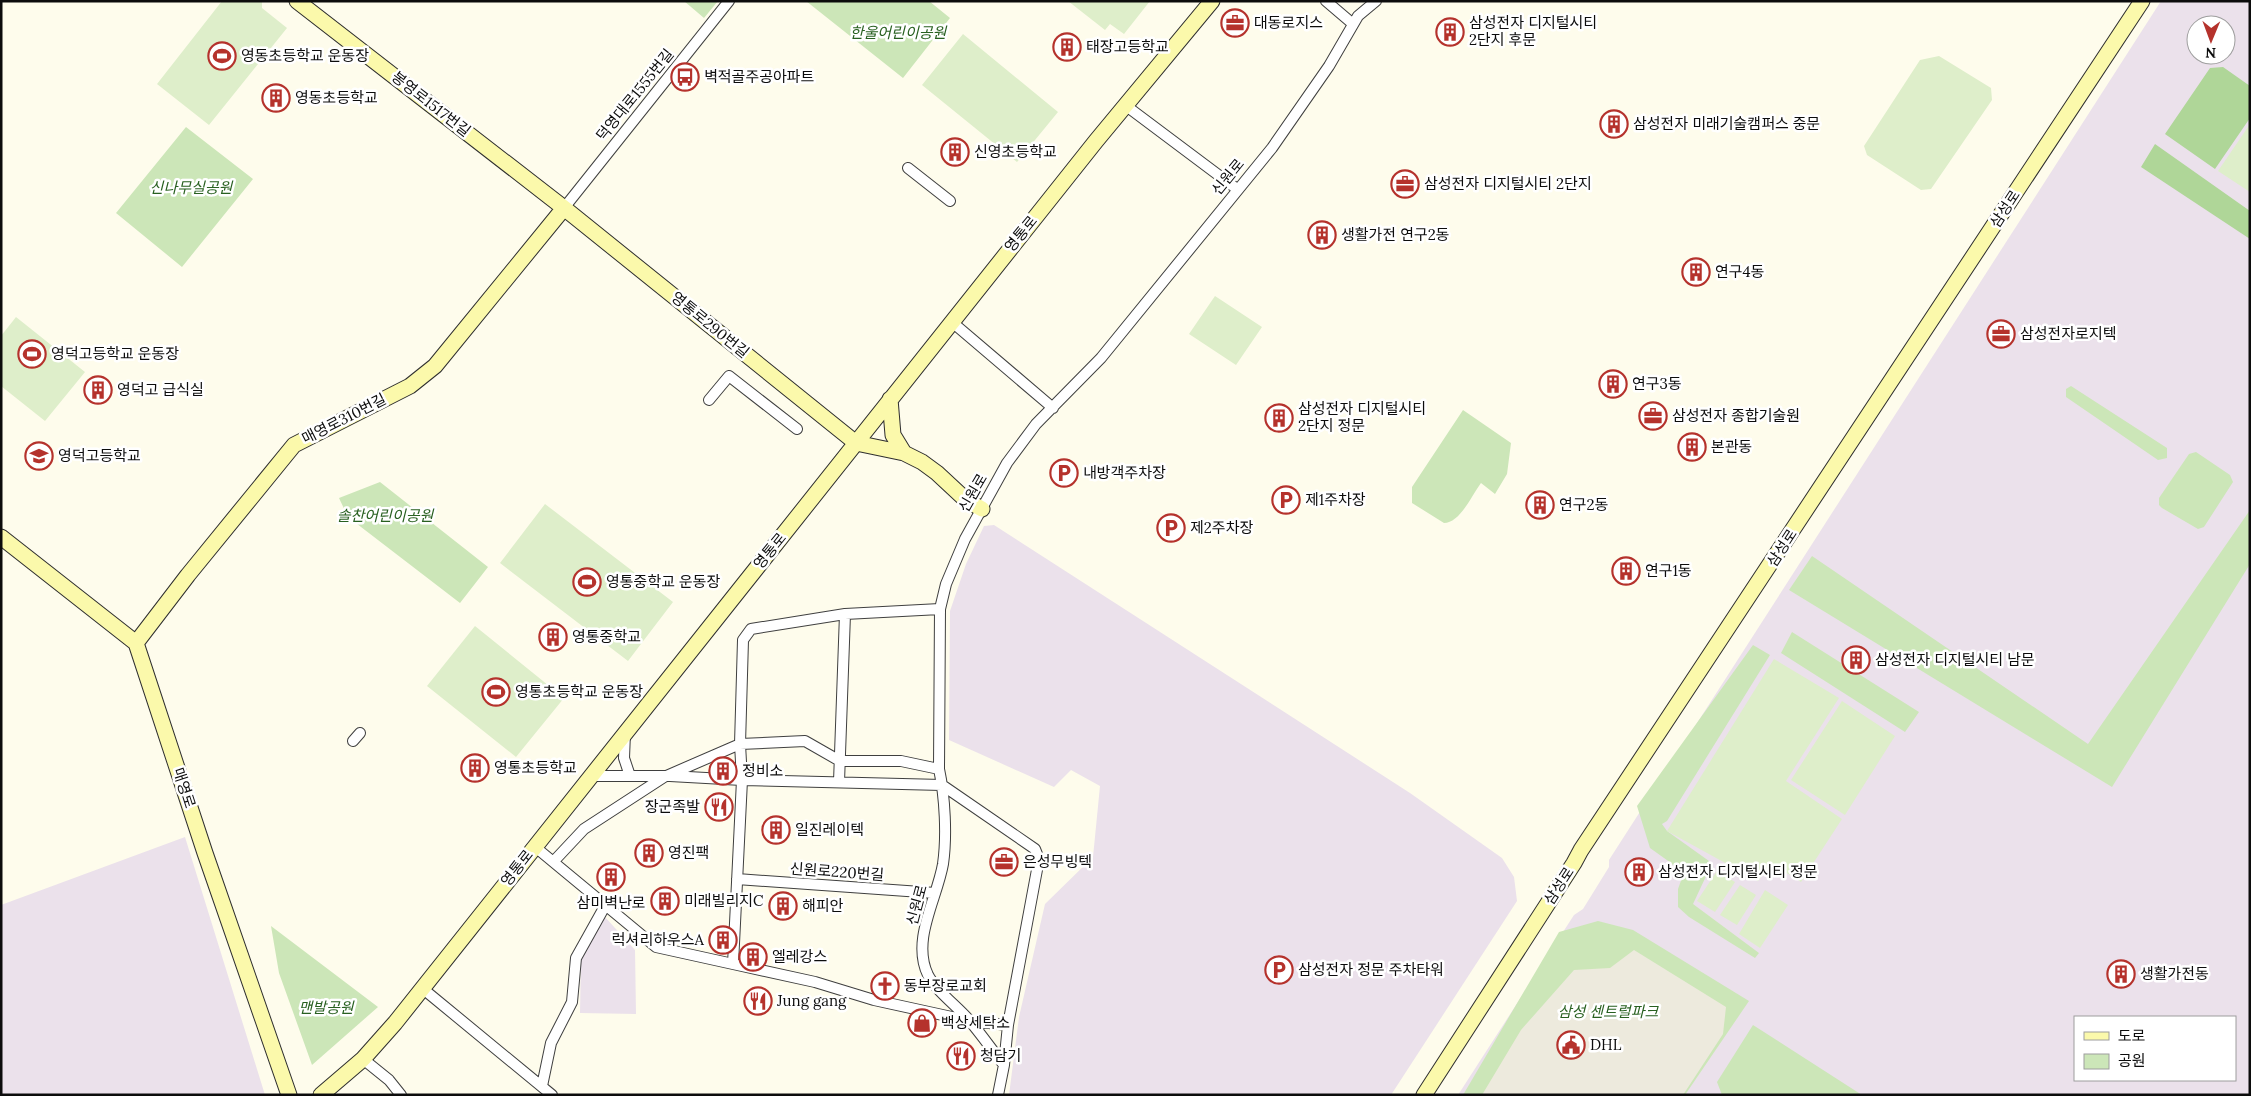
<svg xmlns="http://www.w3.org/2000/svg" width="2251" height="1096" viewBox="0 0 2251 1096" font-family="Lora,'Noto Sans KR',serif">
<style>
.industrial{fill:#ebe1eb;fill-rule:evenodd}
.green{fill:#cce6b8}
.forest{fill:#afd698}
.pitch{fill:#deeeca}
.plaza{fill:#edeadd}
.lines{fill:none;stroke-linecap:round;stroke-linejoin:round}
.street-casing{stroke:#3f3f3f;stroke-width:12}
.secondary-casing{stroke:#2e2e2e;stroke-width:17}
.street{stroke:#fff;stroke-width:10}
.secondary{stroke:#fbf9ab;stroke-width:15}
.labels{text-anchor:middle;stroke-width:5;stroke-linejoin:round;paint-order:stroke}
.poi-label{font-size:15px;fill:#0c0c0c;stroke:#fff;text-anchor:start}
.park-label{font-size:15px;font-style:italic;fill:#286020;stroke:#fff}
.street-label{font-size:15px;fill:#0c0c0c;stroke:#fff}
</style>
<rect width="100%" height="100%" fill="#fefcec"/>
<path class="industrial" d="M2161,1H2250V1095H1458L1574,915L1583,909L1609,867V860ZM2196,25H2226V55H2196ZM2075,1017H2235V1080H2075Z
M994,525L1410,793L1502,858L1514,877L1517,901L1391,1095H1009L1019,1017L1045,904L1093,857L1100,786L1071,770L1054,787L949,740L950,611L966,564L984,526Z
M185,837L265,1095H1V905Z
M605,917L635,950L636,1014L580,1013L581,954Z"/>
<path class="green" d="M684,1H718L704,18Z
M806,1H929L950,18L903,78Z
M186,127L253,179L182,267L116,213Z
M2071,386L2167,448V458L2158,460L2066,397V389Z
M1463,410L1511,443L1507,474L1495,494L1481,483C1472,495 1460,523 1444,523L1412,503V487Z
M2196,452L2230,475L2233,482L2204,527L2198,529L2162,508L2159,505V498L2189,454Z
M380,482L488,567L460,603L348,517L339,498Z
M2250,510V564L2112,787L1789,590L1812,556L2088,744Z
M1792,632L1919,712L1905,732L1781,653Z
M1753,645L1770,655L1667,821L1662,824L1667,831L1709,861L1708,872L1693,904L1759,953L1755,958L1689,917L1678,907V889L1683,875L1671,863L1650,848L1637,806Z
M1598,921L1633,930L1749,1001L1685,1095H1463L1559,932Z
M271,926L378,1007L312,1065L279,973Z
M1753,1025L1862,1095H1722L1717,1082Z"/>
<path class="forest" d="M2223,67L2250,86V118L2215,169L2165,134L2210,68Z
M2155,144L2250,211V239L2141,167Z"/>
<path class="pitch" d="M222,1H262V8L287,28L209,125L157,84Z
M1068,1H1150L1124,34L1110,24L1105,30Z
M963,34L1058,112L1017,162L922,85Z
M1939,56L1991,88L1992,100L1931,189L1921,190L1867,155L1864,146L1920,60Z
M2250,124V192L2218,171Z
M1215,296L1262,327L1236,365L1189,334Z
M16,317L85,372L45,421L1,386V336Z
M545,504L673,602L628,661L500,563Z
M475,626L564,698L516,757L427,686Z
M1774,659L1839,698L1786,781L1842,819L1801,882L1771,863L1758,881L1667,831Z
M1842,701L1895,736L1845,815L1791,780Z
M1717,871L1735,882L1715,912L1697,901Z
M1740,885L1756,895L1737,925L1720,915Z
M1765,890L1788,905L1760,948L1739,934Z"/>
<path class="plaza" d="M1634,950L1726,1007L1723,1034L1683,1095H1482L1521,1030L1574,970L1610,968Z"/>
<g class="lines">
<g class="street-casing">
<path id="street" d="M1326,1L1353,24
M1125,105L1237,189
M908,168L950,201
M564,208L729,1
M952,322L1053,408
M709,400L729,376L797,429
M625,733L624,758L630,776
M353,741L360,733
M593,776H670L742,780L942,785L1035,849L1039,859L1008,1025L1004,1065
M839,782L845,614
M534,846L656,947L733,964L742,780L740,744L743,640L751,629L845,614L940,609
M554,861L584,829L664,777L740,744L805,741L840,761H901L939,769
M737,879L935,893
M733,964L815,982L874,1000L970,1021L1008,1025
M422,988L552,1095
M363,1059L389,1080L401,1095
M542,1086L551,1043L572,1002L576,958L605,906
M998,1095L1004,1065C992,1050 981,1034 969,1020C956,1005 937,992 928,975C911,940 937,899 943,864C947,836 945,797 939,769L940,609L946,584L965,539L1007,463L1036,424L1101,358L1272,148L1329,66L1358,16L1376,1"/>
</g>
<g class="secondary-casing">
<path id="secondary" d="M297,1L564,208L856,443L904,453L922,462L937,473L966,500L982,509
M890,399L893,435L904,453
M1,537L136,643L205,853L289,1095
M136,643L188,575L294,445L410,386L435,366L564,208
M321,1095L363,1059L395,1023L1096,141L1212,1
M1424,1095L1574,863L1581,850L2142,1"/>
</g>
<use href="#street" class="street"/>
<use href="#secondary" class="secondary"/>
</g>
<defs>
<g id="office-ring" transform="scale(1.4375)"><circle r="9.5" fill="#fff" stroke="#b5322c" stroke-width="1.5"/><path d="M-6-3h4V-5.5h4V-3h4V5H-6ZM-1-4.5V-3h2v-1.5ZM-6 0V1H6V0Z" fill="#b5322c"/></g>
<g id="building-ring" transform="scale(1.4375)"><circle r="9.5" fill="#fff" stroke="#b5322c" stroke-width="1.5"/><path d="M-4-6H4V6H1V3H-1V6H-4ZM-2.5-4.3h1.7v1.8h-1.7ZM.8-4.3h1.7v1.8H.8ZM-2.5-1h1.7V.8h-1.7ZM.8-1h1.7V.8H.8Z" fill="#b5322c"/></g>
<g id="stadium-ring" transform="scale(1.4375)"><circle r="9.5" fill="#fff" stroke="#b5322c" stroke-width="1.5"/><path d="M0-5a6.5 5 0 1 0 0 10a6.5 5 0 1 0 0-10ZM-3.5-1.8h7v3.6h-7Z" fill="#b5322c"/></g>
<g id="bus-ring" transform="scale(1.4375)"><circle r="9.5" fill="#fff" stroke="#b5322c" stroke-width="1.5"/><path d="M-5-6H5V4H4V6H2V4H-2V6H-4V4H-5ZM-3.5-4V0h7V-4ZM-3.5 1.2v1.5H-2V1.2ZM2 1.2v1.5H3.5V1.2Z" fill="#b5322c"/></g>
<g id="school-ring" transform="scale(1.4375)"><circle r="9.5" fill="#fff" stroke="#b5322c" stroke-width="1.5"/><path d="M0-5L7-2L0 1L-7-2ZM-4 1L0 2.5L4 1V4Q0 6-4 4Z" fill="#b5322c"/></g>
<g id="parking-ring" transform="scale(1.4375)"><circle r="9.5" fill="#fff" stroke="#b5322c" stroke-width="1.5"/><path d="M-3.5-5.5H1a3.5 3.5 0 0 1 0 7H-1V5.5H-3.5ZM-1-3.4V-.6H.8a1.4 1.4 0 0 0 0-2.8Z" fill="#b5322c"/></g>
<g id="restaurant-ring" transform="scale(1.4375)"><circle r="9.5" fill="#fff" stroke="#b5322c" stroke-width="1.5"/><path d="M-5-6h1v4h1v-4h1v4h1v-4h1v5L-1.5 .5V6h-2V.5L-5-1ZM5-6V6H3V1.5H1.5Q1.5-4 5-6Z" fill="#b5322c"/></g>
<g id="church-ring" transform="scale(1.4375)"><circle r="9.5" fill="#fff" stroke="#b5322c" stroke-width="1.5"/><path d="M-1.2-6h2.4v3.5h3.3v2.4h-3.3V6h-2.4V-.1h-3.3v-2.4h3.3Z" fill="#b5322c"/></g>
<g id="shop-ring" transform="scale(1.4375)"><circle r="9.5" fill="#fff" stroke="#b5322c" stroke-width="1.5"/><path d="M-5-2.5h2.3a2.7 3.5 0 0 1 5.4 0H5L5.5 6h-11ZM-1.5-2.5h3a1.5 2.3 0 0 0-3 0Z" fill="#b5322c"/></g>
<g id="civic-ring" transform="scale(1.4375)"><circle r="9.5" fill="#fff" stroke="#b5322c" stroke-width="1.5"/><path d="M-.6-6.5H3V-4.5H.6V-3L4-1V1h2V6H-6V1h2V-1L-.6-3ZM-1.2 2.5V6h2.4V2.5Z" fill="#b5322c"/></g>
</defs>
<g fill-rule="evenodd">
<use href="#office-ring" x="1235" y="23"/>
<use href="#building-ring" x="1450" y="32"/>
<use href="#building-ring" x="1067" y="47"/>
<use href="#stadium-ring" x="222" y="56"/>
<use href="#bus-ring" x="685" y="77"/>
<use href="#building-ring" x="276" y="98"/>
<use href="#building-ring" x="1614" y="124"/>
<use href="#building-ring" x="955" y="152"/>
<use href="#office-ring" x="1405" y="184"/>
<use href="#building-ring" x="1322" y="235"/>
<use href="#building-ring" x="1696" y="272"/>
<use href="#office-ring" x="2001" y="334"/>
<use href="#stadium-ring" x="32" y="354"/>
<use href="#building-ring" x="1613" y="384"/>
<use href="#building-ring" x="98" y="390"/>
<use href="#office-ring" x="1653" y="416"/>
<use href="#building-ring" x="1279" y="418"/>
<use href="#building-ring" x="1692" y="447"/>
<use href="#school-ring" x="39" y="456"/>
<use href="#parking-ring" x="1064" y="473"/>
<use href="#parking-ring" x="1286" y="500"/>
<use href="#building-ring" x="1540" y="505"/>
<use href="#parking-ring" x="1171" y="528"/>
<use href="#building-ring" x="1626" y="571"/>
<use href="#stadium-ring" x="587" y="582"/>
<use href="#building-ring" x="553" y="637"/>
<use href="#building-ring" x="1856" y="660"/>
<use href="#stadium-ring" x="496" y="692"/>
<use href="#building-ring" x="475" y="768"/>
<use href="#building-ring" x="723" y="771"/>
<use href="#restaurant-ring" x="719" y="807"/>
<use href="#building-ring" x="776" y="830"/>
<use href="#building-ring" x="649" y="853"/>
<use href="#office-ring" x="1004" y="862"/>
<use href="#building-ring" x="1639" y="872"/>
<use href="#building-ring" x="611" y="877"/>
<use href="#building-ring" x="665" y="901"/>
<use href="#building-ring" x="783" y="906"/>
<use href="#building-ring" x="723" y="940"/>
<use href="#building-ring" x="753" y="957"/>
<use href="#parking-ring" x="1279" y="970"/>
<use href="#building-ring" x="2121" y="974"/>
<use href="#church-ring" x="885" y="986"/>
<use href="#restaurant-ring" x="758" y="1001"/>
<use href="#shop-ring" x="922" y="1023"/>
<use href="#civic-ring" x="1571" y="1045"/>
<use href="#restaurant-ring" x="961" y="1056"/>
</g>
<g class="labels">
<g class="poi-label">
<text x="1254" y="28">대동로지스</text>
<text x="1469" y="28">삼성전자 디지털시티<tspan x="1469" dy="17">2단지 후문</tspan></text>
<text x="1086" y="52">태장고등학교</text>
<text x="241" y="61">영동초등학교 운동장</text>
<text x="704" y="82">벽적골주공아파트</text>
<text x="295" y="103">영동초등학교</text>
<text x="1633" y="129">삼성전자 미래기술캠퍼스 중문</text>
<text x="974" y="157">신영초등학교</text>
<text x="1424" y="189">삼성전자 디지털시티 2단지</text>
<text x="1341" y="240">생활가전 연구2동</text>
<text x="1715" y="277">연구4동</text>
<text x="2020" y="339">삼성전자로지텍</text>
<text x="51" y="359">영덕고등학교 운동장</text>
<text x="1632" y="389">연구3동</text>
<text x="117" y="395">영덕고 급식실</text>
<text x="1298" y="414">삼성전자 디지털시티<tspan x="1298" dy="17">2단지 정문</tspan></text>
<text x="1672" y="421">삼성전자 종합기술원</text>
<text x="1711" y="452">본관동</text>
<text x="58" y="461">영덕고등학교</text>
<text x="1083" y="478">내방객주차장</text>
<text x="1305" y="505">제1주차장</text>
<text x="1559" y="510">연구2동</text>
<text x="1190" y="533">제2주차장</text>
<text x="1645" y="576">연구1동</text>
<text x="606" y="587">영통중학교 운동장</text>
<text x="572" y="642">영통중학교</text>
<text x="1875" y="665">삼성전자 디지털시티 남문</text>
<text x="515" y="697">영통초등학교 운동장</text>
<text x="494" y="773">영통초등학교</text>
<text x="742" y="776">정비소</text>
<text x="700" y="812" text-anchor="end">장군족발</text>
<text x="795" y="835">일진레이텍</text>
<text x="668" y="858">영진팩</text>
<text x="1023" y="867">은성무빙텍</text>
<text x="1658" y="877">삼성전자 디지털시티 정문</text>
<text x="684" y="906">미래빌리지C</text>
<text x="611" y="908" text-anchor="middle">삼미벽난로</text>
<text x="802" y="911">해피안</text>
<text x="704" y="945" text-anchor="end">럭셔리하우스A</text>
<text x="772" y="962">엘레강스</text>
<text x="1298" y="975">삼성전자 정문 주차타워</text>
<text x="2140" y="979">생활가전동</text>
<text x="904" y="991">동부장로교회</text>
<text x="777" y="1006">Jung gang</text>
<text x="941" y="1028">백상세탁소</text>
<text x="1590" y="1050">DHL</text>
<text x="980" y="1061">청담기</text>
</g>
<g class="park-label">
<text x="898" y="38">한울어린이공원</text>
<text x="191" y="193">신나무실공원</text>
<text x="385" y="521">솔찬어린이공원</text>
<text x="326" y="1013">맨발공원</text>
<text x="1608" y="1017">삼성 센트럴파크</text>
</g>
<g class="street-label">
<text transform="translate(635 95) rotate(-51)" y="5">덕영대로1555번길</text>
<text transform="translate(431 104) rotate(38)" y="5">봉영로1517번길</text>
<text transform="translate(1228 177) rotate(-51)" y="5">신원로</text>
<text transform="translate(2005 209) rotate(-57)" y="5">삼성로</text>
<text transform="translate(1021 234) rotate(-51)" y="5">영통로</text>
<text transform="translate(710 325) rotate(39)" y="5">영통로290번길</text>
<text transform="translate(344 419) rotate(-27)" y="5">매영로310번길</text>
<text transform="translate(973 493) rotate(-60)" y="5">신원로</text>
<text transform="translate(1782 548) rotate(-57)" y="5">삼성로</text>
<text transform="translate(770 551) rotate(-51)" y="5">영통로</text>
<text transform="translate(184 788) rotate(72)" y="5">매영로</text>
<text transform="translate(517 868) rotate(-52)" y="5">영통로</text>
<text transform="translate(837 872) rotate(4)" y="5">신원로220번길</text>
<text transform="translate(1559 886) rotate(-57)" y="5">삼성로</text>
<text transform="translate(917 905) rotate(-75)" y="5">신원로</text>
</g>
</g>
<rect width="2251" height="1096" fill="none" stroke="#0c0c0c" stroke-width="5"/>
<rect x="2074" y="1016" width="162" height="65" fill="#ffffff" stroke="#9e9e9e"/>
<rect x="2084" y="1032" width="25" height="8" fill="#fbf9ab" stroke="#9e9e9e"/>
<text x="2118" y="1041" font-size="15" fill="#0c0c0c">도로</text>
<rect x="2084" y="1054" width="25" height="15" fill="#cce6b8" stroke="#9e9e9e"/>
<text x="2118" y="1066" font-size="15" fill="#0c0c0c">공원</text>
<g transform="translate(2211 40) rotate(181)"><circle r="24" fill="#ffffff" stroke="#9e9e9e"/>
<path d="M0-4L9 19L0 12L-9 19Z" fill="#b5322c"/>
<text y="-8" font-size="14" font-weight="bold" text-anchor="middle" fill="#0c0c0c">N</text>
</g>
</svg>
